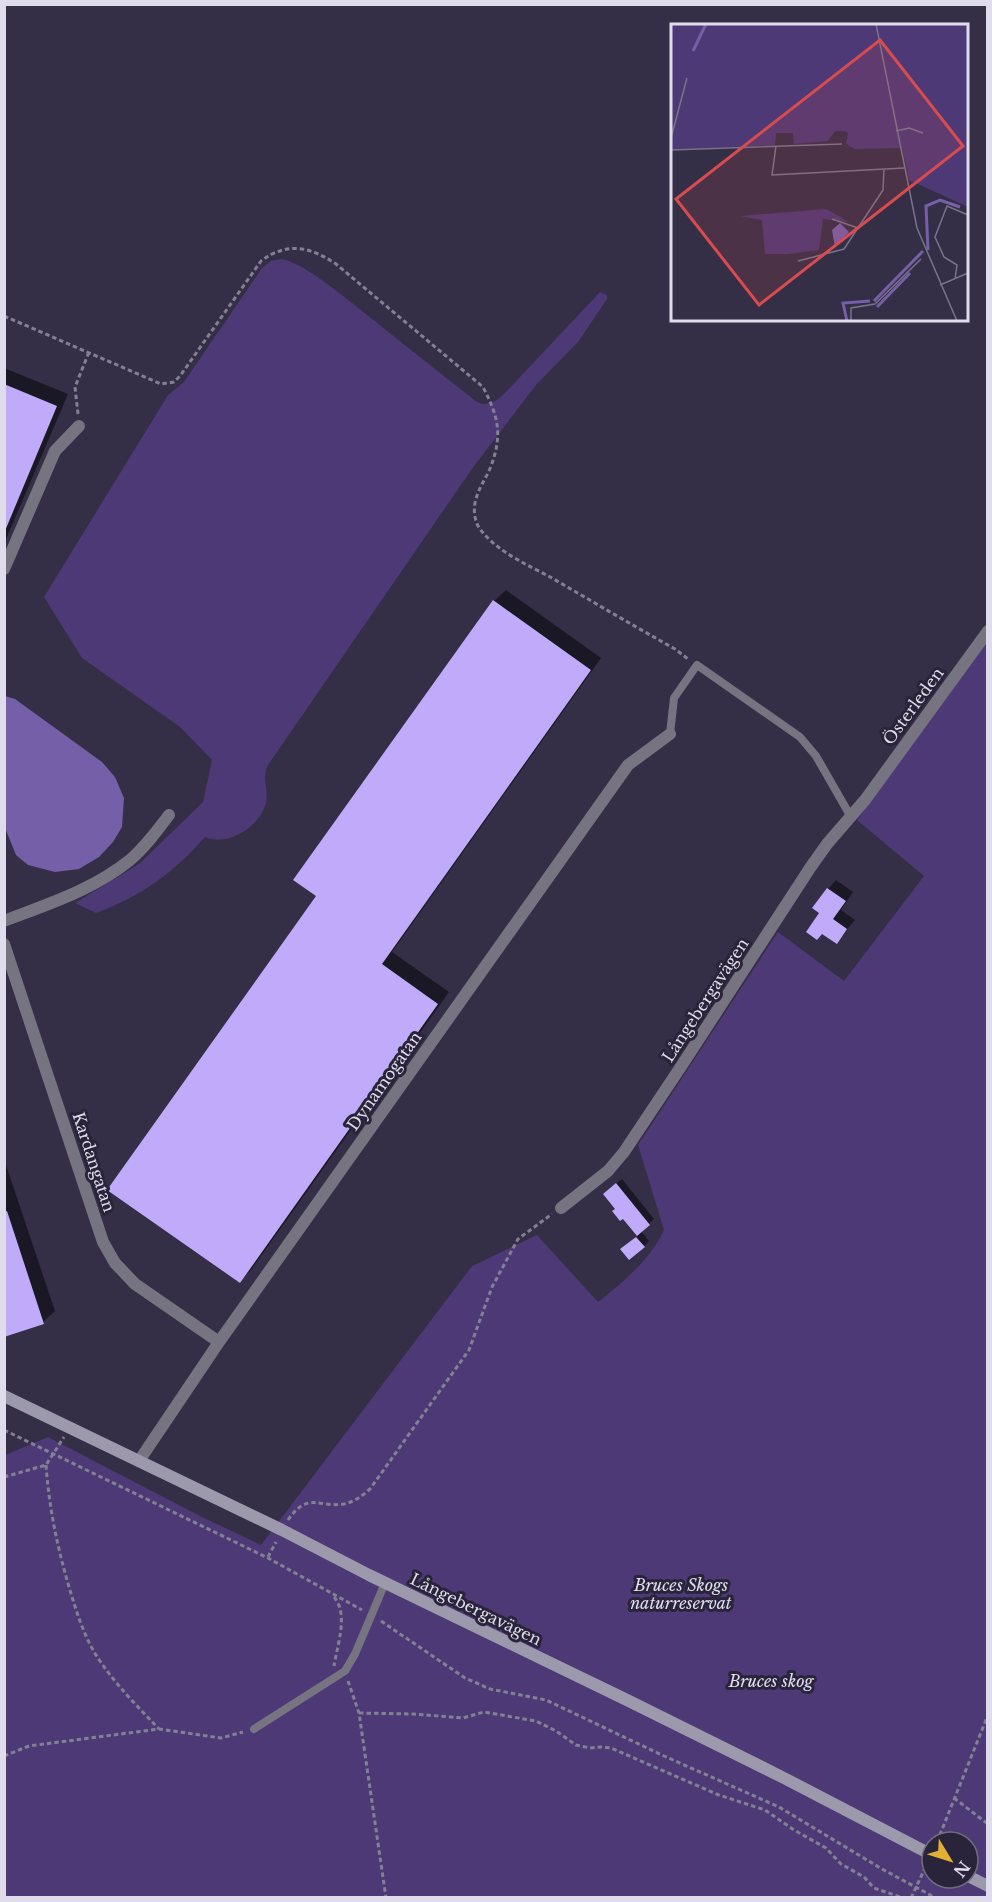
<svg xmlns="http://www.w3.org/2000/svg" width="992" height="1902" viewBox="0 0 992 1902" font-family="'Libre Baskerville',serif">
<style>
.green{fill:#4c3976;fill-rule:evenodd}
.water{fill:#745fa8}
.shadow{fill:#0007}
.building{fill:#bfabfa}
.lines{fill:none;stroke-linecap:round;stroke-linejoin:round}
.path{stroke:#848094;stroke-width:3;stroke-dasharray:4.5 3;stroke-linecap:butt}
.lane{stroke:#777481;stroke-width:8}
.street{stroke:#777481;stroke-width:12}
.secondary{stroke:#9d99ad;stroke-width:12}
.labels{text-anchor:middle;stroke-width:6;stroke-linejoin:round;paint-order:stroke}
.street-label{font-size:16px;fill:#dfdceb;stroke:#2a243b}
.park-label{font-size:16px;font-style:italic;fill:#e0dcf1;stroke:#2a243b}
.inset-river{fill:none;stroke:#745fa8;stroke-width:3}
.inset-road{fill:none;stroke:#787488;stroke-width:1.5}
.view{fill:#d84c4f;fill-opacity:0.15;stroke:#d84c4f;stroke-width:3}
.inset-edge{fill:none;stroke:#dfdceb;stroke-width:3}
</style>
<rect width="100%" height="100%" fill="#342e46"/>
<path class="green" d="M281,259C305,262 355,306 376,322C409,349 443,375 477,402C488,407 497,401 505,393L600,292L607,295V299L578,342L536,385L474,466L268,765C261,778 269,790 266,803C260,826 229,847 205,837C173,873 142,896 96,913L75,903L139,864L203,802L212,760L180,727L82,658L44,597L168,395L184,382L262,268L271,261Z
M987,635V1897L5,1898V1455L48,1437L200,1516L261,1545L472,1266L537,1235L598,1302C623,1282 650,1260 664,1230L638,1145L778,932L844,981L924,876L857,820ZM932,1842H968V1878H932Z"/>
<path class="water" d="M5,696L15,699L102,762L115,777L124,798L122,827L113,842L99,857L79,869L55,872L28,865L16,855L5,828Z"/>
<path class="shadow" d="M4,368L68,394L4,544Z
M506,590L601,658L392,952L449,992L251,1270L240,1281L318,896L494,601Z
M836,880L853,892L841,910L855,920L836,942L823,933L821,913L828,889Z
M4,1159L55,1311L43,1322L4,1335Z
M622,1179L654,1219L641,1231L649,1241L644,1246L628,1244L638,1236L616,1208L610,1188Z"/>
<path class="building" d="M4,384L57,406L5,531H4Z
M493,600L591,670L382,964L438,1004L240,1283L107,1190L316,896L293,880Z
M827,888L846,901L833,919L847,929L837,944L822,934L817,940L806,932L819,913L812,908Z
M616,1183L650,1225L637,1236L623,1219L620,1221L612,1211L615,1209L603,1194Z
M7,1211L44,1324L4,1337V1212Z
M636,1237L645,1247L629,1260L620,1249Z"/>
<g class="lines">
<path class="path" d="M4,316L161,384L174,382L180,376L261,261C288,241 310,247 336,264L483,387C498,416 503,434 491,466C487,477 479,487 476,499C473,508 474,521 480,529C497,552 528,565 552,578C593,602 634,626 675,649L688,659
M78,414L75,387L89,352
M4,1430L268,1558L362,1610
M46,1465C49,1507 57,1546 69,1587C76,1610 83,1634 96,1655C113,1682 137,1706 159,1729
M4,1477L46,1465L64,1437
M288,1520C308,1491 319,1508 344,1504C354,1502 362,1496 370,1489L469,1350L492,1287L518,1239L552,1214
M268,1557L276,1542
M334,1597C349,1614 337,1646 334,1666
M381,1621L465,1678L490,1689L546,1700L664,1756L779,1807L882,1869L936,1898
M348,1681L359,1713L386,1898
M359,1713L414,1714L463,1718L484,1712L536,1721L556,1731L576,1745L590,1748L601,1747L611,1748L719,1795L765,1810L794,1830L826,1848L841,1864L864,1877L874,1888L903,1898
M4,1756L29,1746L159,1729L221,1738L243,1732
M954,1798L988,1824
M937,1842L988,1715
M911,1898L926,1866"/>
<path class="lane" d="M670,734L674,698L697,665L800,737L816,756L851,817
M254,1729L345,1671L355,1654L385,1583"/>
<path class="street" d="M4,569L55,451L79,426
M4,921C48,904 93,890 130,860C145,847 157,831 169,815
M4,944L103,1242L115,1263L135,1284L219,1342
M561,1208L608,1171L624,1152L682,1065L810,868L827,844L865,800L988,631
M139,1461L219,1342L628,765L670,734"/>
<path class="secondary" d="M4,1396L282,1530L369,1575L629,1701L782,1777L932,1855
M968,1876L988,1886"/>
</g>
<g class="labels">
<g class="street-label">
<text transform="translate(913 706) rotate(-54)" y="6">Österleden</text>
<text transform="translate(705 1000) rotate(-57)" y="6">Långebergavägen</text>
<text transform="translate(384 1081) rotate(-55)" y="6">Dynamogatan</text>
<text transform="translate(94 1162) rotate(72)" y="6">Kardangatan</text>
<text transform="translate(476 1609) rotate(26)" y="6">Långebergavägen</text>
</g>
<g class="park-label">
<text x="681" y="1591">Bruces Skogs<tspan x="681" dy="18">naturreservat</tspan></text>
<text x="771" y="1687">Bruces skog</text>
</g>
</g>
<g transform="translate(671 24)">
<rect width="297" height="297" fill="#342e46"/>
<path d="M0,0H297V183L238,156L231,124L184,125L175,120L177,109L173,107H164L157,117L123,120L122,109H105L104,121L0,126ZM155,185L178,198L152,195L148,226L117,230H94L91,196L69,192Z" fill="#4c3976"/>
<path d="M169,199L178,208L164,223L161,206Z" fill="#745fa8"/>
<path class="inset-river" d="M22,27L35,0M257,226L255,182L269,176L289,183M203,277L252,227M206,283L239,249M176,297L172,279L199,277"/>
<path class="inset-road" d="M205,0L246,204L286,297M225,107L238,104L252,109M0,114L16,54M105,122L101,151L233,144M0,126L171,120M161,195L187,204M127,237L173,225L212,166L213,145M284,255L286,241L273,233L264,213L276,182L297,191M269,261L297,249M180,297V284L204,280L250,235"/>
<path class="view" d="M209,16L292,122L88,281L5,175Z"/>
<rect width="297" height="297" class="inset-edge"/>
</g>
<rect width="992" height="1902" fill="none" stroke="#dfdceb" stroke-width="12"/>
<g transform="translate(950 1860) rotate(128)"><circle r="28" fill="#2a243b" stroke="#726e81" stroke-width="1.5"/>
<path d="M0-4.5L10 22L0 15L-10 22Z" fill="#e1af34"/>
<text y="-9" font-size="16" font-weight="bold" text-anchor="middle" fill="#dfdceb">N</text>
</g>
</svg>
